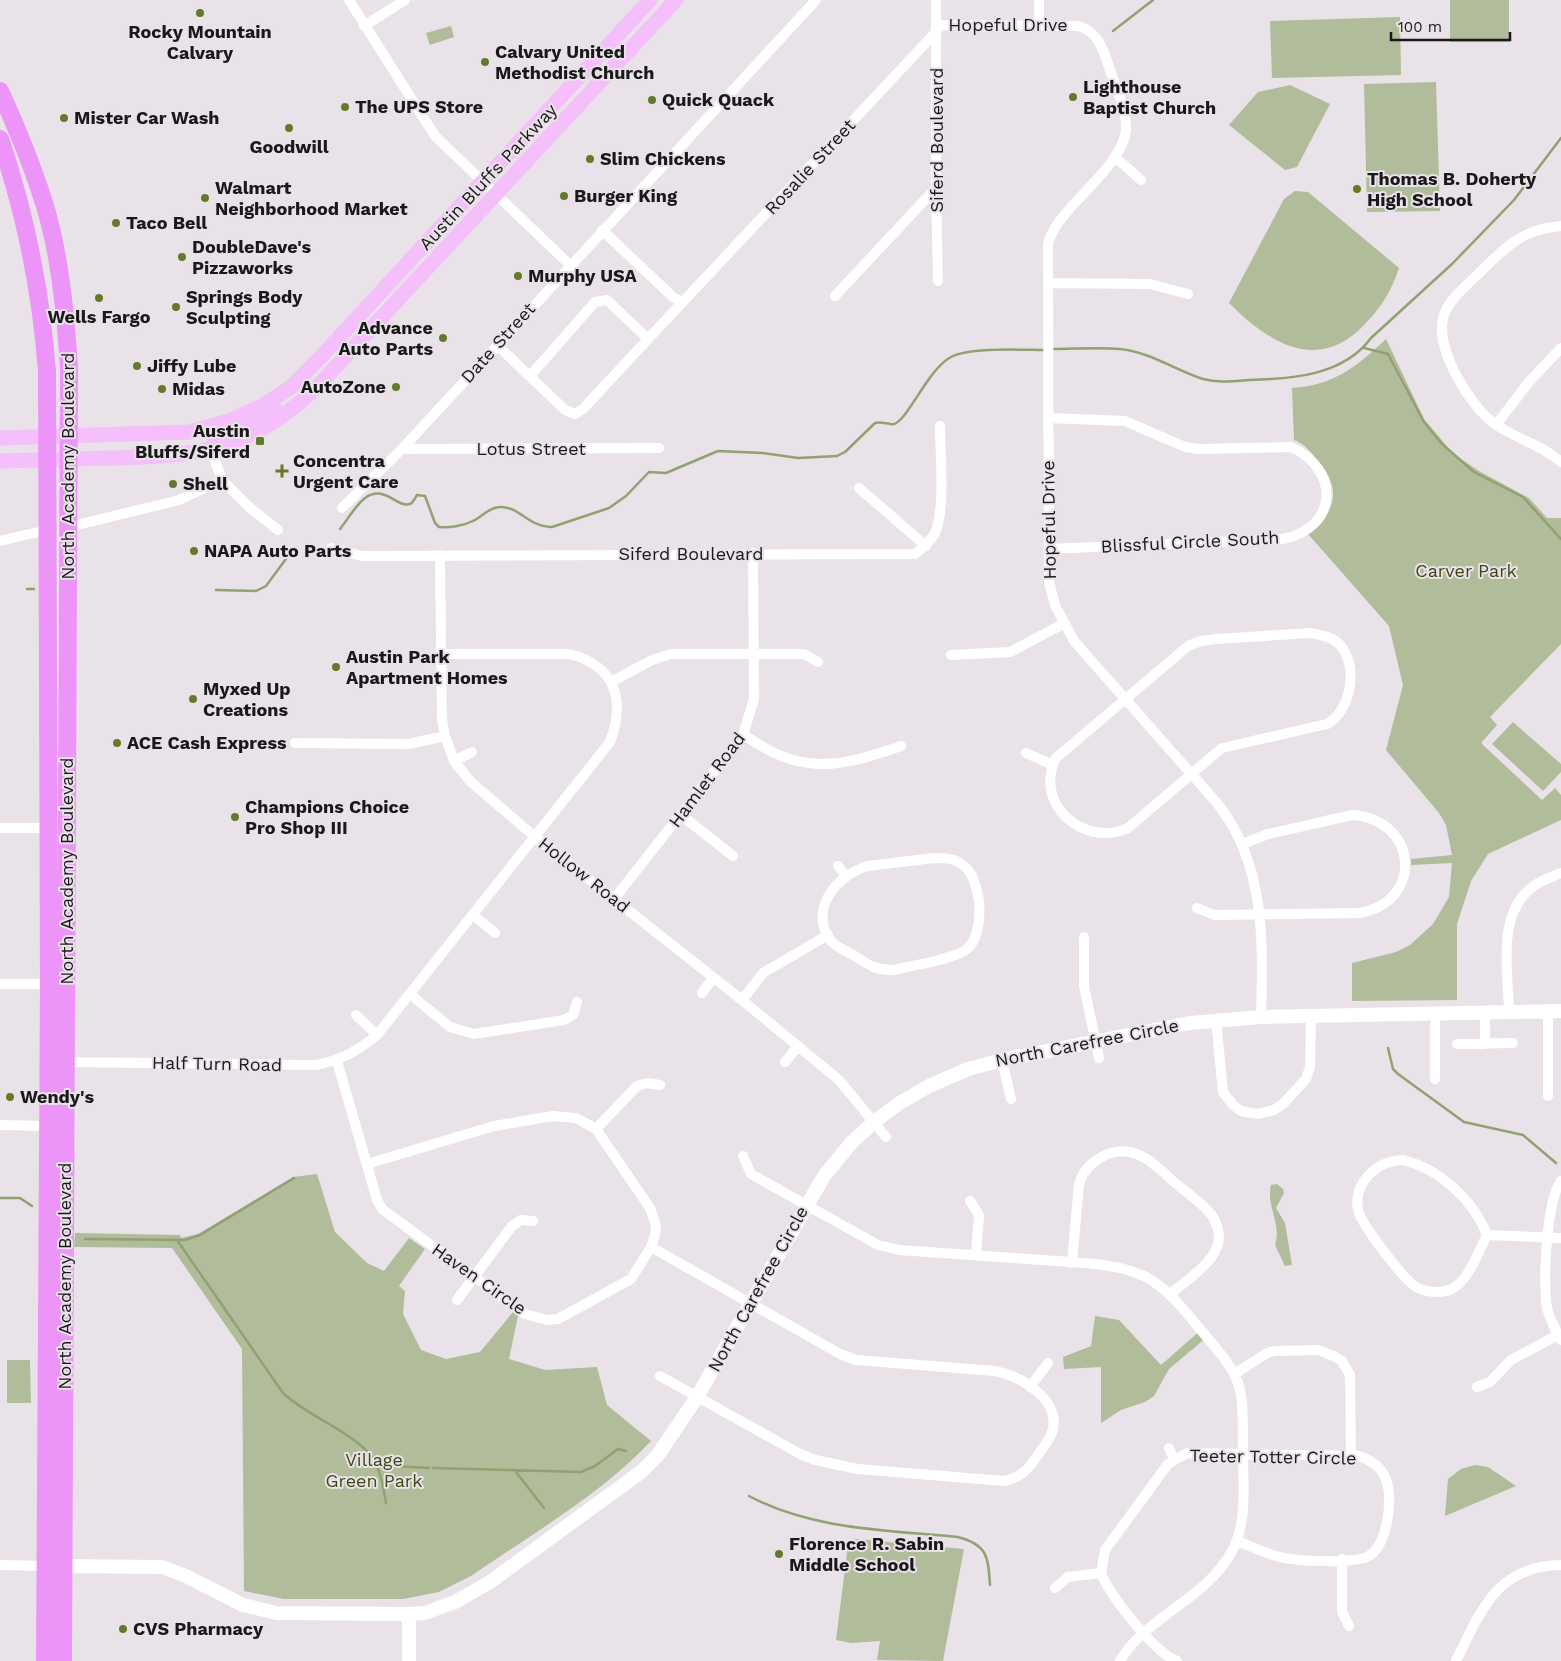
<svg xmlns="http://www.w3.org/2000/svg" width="1561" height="1661" viewBox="0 0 1561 1661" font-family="'Work Sans',sans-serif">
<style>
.green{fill:#b1bc9b}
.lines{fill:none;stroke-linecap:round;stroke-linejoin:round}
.stream{stroke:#92a172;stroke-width:2.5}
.street{stroke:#fff;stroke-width:10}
.secondary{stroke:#fff;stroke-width:14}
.primary{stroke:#f4bffb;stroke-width:15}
.highway{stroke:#ed94f8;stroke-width:18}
.poi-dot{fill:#65792a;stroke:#e9e2e9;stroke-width:2}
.labels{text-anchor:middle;stroke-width:4;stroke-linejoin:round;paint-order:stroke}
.street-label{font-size:18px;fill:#1a181a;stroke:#e9e2e9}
.poi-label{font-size:18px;font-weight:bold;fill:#1a181a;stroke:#e9e2e9;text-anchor:start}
.park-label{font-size:18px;fill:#3a4812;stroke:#e9e2e9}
</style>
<rect width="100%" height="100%" fill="#e9e2e9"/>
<path class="green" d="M1450,0H1509V42H1450Z
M1400,17L1401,75L1272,78L1270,21Z
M451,26L454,37L430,45L426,33Z
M1436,82L1440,211L1367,212L1364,84Z
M1290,85L1330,104L1297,167L1285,170L1229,125L1258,92Z
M1295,191L1308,192L1399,268C1392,290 1382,306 1366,323C1319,374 1270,344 1229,303L1284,199Z
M1386,339L1424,419L1446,445L1455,455L1479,471L1529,498L1547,518H1561V644L1490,717L1497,725L1481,743L1542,800L1555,788L1561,795V820L1488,854L1471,881L1457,924V1000L1352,1001V963L1396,952L1410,945L1433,924L1449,897L1452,863L1411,865V859L1452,855L1446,825L1439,813L1386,750L1403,685L1389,626L1308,534C1335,513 1343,489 1318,461C1311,452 1305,444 1294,440L1292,388C1335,385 1356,367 1386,339Z
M1513,722L1561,764V772L1543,791L1492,744Z
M317,1174L335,1232L367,1263L384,1271L409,1238L425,1249L399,1286L405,1291L403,1314L421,1350L446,1359L480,1352L513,1312L518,1316L509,1359L545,1370L597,1367L607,1405L651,1441C604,1492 529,1536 471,1576L439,1592L403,1599H284L244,1591L242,1349L172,1248L74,1247L75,1233L180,1235L181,1238L198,1234L293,1177Z
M1277,1184L1283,1189L1284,1193L1276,1208L1285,1223L1292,1265L1285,1266L1275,1245C1282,1224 1266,1207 1271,1185Z
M1095,1316L1119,1320L1161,1365L1201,1330L1207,1337L1169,1369L1154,1396L1145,1402L1121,1410L1101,1423V1367L1064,1369L1063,1357L1091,1346Z
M7,1360H30L31,1403H7Z
M1475,1465L1488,1467L1516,1486L1445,1516L1448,1479L1461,1469Z
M856,1539L964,1549L943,1661L877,1660L880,1641L851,1643L836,1640L848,1545Z"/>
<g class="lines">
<path class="stream" d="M1113,31L1153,0
M1364,348L1388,354L1424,422L1442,444L1474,472L1523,497L1561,539
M1052,349C1074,349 1098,347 1120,349C1150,352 1175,370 1203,379C1218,383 1234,381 1249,380C1291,379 1343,376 1371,338L1452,264L1514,200L1561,138
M340,529C348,519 355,506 365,498C385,484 396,508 410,504C413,503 415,498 417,495L425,496L435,523L439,527C449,528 463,526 473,521C482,517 489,507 500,507C519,506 530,528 552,527L609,508L626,496L649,472L666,473L718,451L763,453L798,458L837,456L845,452L875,423C882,421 888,425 894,424C908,420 928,369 951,357C971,347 1022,350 1046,350
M27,589H34
M216,590L256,591L266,586L294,548
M1388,1048L1393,1069L1398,1074L1464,1122L1523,1135L1556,1163
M0,1198H20L32,1206
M85,1239L185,1240L200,1235L294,1178
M177,1240L283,1393C307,1416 353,1432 371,1456C381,1469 383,1487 386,1503
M373,1457L393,1466L429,1468
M433,1468L581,1472L595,1466L618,1449L626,1451
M516,1472L544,1508
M749,1496C813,1530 887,1530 958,1537C988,1545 988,1557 990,1585"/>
<path class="street" d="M349,0L435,136L570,265
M936,0V188L938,281
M1039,0V25
M937,25L1078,26C1099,32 1104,51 1110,70C1116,87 1125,106 1126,125C1128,153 1090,186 1072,206C1062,218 1052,228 1048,244L1049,582L1055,605L1074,641L1217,803C1266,864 1263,943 1261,1017
M364,26L405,0
M1115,157L1141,180
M1561,226C1520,229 1503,250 1475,277C1464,288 1449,300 1444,315C1433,346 1470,407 1495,424C1516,439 1542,445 1561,462
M602,230L673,297L682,302
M1048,283L1150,284L1188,294
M835,296L936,188
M497,345L565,410L575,414L583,409L648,339
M530,376L595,302L607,300L648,339L937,31
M1048,418L1125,421L1185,447L1198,449L1291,447C1340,469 1339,528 1283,539L1048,549
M1496,425L1528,383L1561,348
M402,449L659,448
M211,450L222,480L249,507L278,530
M859,488L926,546
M342,508L402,449L816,0
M69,527L179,500L222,480
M0,541L47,530
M331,548L362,556L915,554C922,548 929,543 934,535C946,513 940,452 940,426
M440,555L442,720L445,736L454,761L471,782L534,836L742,1000L839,1080L886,1137
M1311,633C1321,635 1333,637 1340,645C1359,666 1351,711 1327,724L1222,748L1128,828C1084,848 1033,804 1056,758L1188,646L1201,641L1216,639Z
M951,655L1010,652L1063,624
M611,682L652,660L671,654H804L818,662
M743,735C754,741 765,749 777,754C819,774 861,760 901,746
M295,743L408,744L445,736
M1026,753L1053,765
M454,761L472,752
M681,815L733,856
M0,828H49
M934,858C943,858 955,858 963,865C982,879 986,933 967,949C955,959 910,966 894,970C878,971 868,965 855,956C848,952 838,948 832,942C807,911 836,875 868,866Z
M838,866L846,876
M614,899L743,735L754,699L753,553
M1197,908L1214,915L1359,913C1425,902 1418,819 1352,815L1268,834L1242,844
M473,915L495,933
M1084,937V986L1099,1058
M0,984H49
M702,993L713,978
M411,995L450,1027L474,1034L564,1020L573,1015L577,1002
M742,1000L763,973L828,935
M1509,1011C1508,973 1497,916 1530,889C1538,881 1551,877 1561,873
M1548,1011V1096
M1485,1012V1044
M1435,1013V1079
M356,1015L377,1035
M1216,1020L1223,1092L1233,1105L1241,1111L1258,1114L1274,1110L1283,1104L1306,1079L1310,1067L1311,1016
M1457,1044L1513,1043
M1002,1060L1011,1099
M337,1061L377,1200L382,1209L525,1314L547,1320L558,1319L631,1279L651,1247L655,1235L656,1226L650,1208L596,1129L576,1118L553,1116L494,1126L367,1164
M62,1062L316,1065C341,1060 358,1051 377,1035L610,742C626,700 615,665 569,654H441
M785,1062L798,1046
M0,1125L47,1126
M596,1129L637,1086L647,1083L660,1085
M743,1156L751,1174L878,1245L899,1250C947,1253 994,1257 1042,1260C1076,1263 1115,1262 1146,1277C1168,1289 1184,1310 1200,1329C1241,1378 1243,1378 1243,1443C1242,1478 1249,1520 1232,1551C1207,1599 1145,1617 1120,1661
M1403,1160C1440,1169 1474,1201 1487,1235C1478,1252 1469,1280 1452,1289C1442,1293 1428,1293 1418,1288C1405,1282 1361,1224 1358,1210C1353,1182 1377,1161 1403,1160Z
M1561,1181C1546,1202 1543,1282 1547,1308C1550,1320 1555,1329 1561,1340
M970,1201L979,1215L976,1255
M1487,1235L1561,1238
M651,1247L840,1354L856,1360L995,1371C1020,1376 1059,1398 1053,1429C1051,1439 1043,1448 1037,1456C1029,1469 1020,1478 1004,1481L858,1469L815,1460L800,1454L660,1376
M1072,1263L1079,1184C1086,1161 1113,1145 1137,1154C1153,1160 1166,1176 1179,1186C1191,1196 1205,1205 1213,1217C1218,1226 1221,1237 1217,1247C1210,1266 1184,1282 1169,1295
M457,1300L512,1226L521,1220L533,1221
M1236,1373L1267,1353L1275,1351L1318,1350L1334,1356L1342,1361L1350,1375L1351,1455
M1030,1387L1048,1363
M1477,1387L1490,1382L1511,1360L1558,1335
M1169,1448L1174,1459
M1342,1559V1612L1349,1626
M0,1565L46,1566
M1101,1573L1105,1550L1168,1464L1187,1453L1359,1456C1371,1460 1380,1466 1385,1477C1394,1496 1388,1544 1369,1556C1355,1564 1301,1561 1284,1558C1268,1555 1253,1547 1237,1541
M1055,1588L1068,1577L1101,1573C1110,1596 1154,1652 1177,1661
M1456,1661C1481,1611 1496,1566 1561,1565"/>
<path class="secondary" d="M54,1566L162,1567L186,1576L243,1605L277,1613L409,1614L425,1613L455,1602L490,1582L641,1472L658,1455L697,1397L824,1176L853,1141L874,1122L898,1104L929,1086L968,1069L1002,1060L1190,1023L1261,1017L1561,1011
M409,1614V1661"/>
<path class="primary" d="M0,438L190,432L229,421L264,405L291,387L320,358L650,0
M212,446C215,437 263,418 275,409
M0,461C37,460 74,459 111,458C198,456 250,451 316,388L676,0"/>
<path class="highway" d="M0,91C17,128 33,167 45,206C60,255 66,317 69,369L63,1661
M0,139C26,215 41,291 47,372L49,984L45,1661"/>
</g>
<g class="poi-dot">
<circle cx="200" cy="13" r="5"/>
<circle cx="485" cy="62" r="5"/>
<circle cx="1073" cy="97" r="5"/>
<circle cx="652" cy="100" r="5"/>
<circle cx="345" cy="107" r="5"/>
<circle cx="64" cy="118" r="5"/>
<circle cx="289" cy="128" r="5"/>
<circle cx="590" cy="159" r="5"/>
<circle cx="1357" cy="189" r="5"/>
<circle cx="564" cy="196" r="5"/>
<circle cx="205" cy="198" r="5"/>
<circle cx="116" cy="223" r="5"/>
<circle cx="182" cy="257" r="5"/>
<circle cx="518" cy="276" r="5"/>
<circle cx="99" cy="298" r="5"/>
<circle cx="176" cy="307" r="5"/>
<circle cx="443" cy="338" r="5"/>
<circle cx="137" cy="366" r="5"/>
<circle cx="396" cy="387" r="5"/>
<circle cx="162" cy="389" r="5"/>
<rect x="255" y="436" width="10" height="10" rx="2.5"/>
<path d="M279.5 463.5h5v5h5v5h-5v5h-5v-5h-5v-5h5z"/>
<circle cx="173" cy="484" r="5"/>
<circle cx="194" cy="551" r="5"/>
<circle cx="336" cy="667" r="5"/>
<circle cx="193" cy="699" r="5"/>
<circle cx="117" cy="743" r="5"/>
<circle cx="235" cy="817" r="5"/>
<circle cx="10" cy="1097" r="5"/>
<circle cx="779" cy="1554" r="5"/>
<circle cx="123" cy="1629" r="5"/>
</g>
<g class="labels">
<g class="street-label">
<text x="1008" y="31">Hopeful Drive</text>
<text transform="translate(937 140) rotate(-90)" y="6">Siferd Boulevard</text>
<text transform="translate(810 167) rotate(-47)" y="6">Rosalie Street</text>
<text transform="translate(488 177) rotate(-47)" y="6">Austin Bluffs Parkway</text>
<text transform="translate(498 343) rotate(-48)" y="6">Date Street</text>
<text x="531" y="455">Lotus Street</text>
<text transform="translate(68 466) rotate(-90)" y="6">North Academy Boulevard</text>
<text transform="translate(1049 520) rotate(-91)" y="6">Hopeful Drive</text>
<text transform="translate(1190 542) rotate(-3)" y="6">Blissful Circle South</text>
<text x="691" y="560">Siferd Boulevard</text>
<text transform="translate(707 780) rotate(-53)" y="6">Hamlet Road</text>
<text transform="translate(67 871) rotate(-90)" y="6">North Academy Boulevard</text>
<text transform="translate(584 875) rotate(38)" y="6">Hollow Road</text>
<text transform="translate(1087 1043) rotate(-11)" y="6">North Carefree Circle</text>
<text transform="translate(217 1064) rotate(1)" y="6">Half Turn Road</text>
<text transform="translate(65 1276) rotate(-90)" y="6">North Academy Boulevard</text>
<text transform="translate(479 1279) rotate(35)" y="6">Haven Circle</text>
<text transform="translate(758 1289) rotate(-61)" y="6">North Carefree Circle</text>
<text transform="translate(1273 1457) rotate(1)" y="6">Teeter Totter Circle</text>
</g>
<g class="poi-label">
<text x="200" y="38" text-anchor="middle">Rocky Mountain<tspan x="200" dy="21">Calvary</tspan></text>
<text x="495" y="58">Calvary United<tspan x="495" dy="21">Methodist Church</tspan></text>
<text x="1083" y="93">Lighthouse<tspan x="1083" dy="21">Baptist Church</tspan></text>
<text x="662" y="106">Quick Quack</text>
<text x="355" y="113">The UPS Store</text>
<text x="74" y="124">Mister Car Wash</text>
<text x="289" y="153" text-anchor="middle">Goodwill</text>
<text x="600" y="165">Slim Chickens</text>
<text x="1367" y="185">Thomas B. Doherty<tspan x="1367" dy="21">High School</tspan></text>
<text x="215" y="194">Walmart<tspan x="215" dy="21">Neighborhood Market</tspan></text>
<text x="574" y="202">Burger King</text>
<text x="126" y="229">Taco Bell</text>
<text x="192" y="253">DoubleDave's<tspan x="192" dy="21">Pizzaworks</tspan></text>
<text x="528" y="282">Murphy USA</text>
<text x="186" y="303">Springs Body<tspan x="186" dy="21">Sculpting</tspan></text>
<text x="99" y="323" text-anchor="middle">Wells Fargo</text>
<text x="433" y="334" text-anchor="end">Advance<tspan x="433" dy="21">Auto Parts</tspan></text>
<text x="147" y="372">Jiffy Lube</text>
<text x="386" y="393" text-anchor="end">AutoZone</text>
<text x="172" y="395">Midas</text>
<text x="250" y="437" text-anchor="end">Austin<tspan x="250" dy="21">Bluffs/Siferd</tspan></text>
<text x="293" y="467">Concentra<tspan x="293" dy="21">Urgent Care</tspan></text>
<text x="183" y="490">Shell</text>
<text x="204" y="557">NAPA Auto Parts</text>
<text x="346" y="663">Austin Park<tspan x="346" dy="21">Apartment Homes</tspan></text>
<text x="203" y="695">Myxed Up<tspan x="203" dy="21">Creations</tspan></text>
<text x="127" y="749">ACE Cash Express</text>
<text x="245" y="813">Champions Choice<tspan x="245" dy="21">Pro Shop III</tspan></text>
<text x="20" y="1103">Wendy's</text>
<text x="789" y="1550">Florence R. Sabin<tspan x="789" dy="21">Middle School</tspan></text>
<text x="133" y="1635">CVS Pharmacy</text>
</g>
<g class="park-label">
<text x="1466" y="577">Carver Park</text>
<text x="374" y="1466">Village<tspan x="374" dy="21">Green Park</tspan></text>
</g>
</g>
<path d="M1391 32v8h119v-8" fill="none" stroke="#1a181a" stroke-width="2.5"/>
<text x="1398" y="32" font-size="15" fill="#1a181a" stroke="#e9e2e9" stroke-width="4" paint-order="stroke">100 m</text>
</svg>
